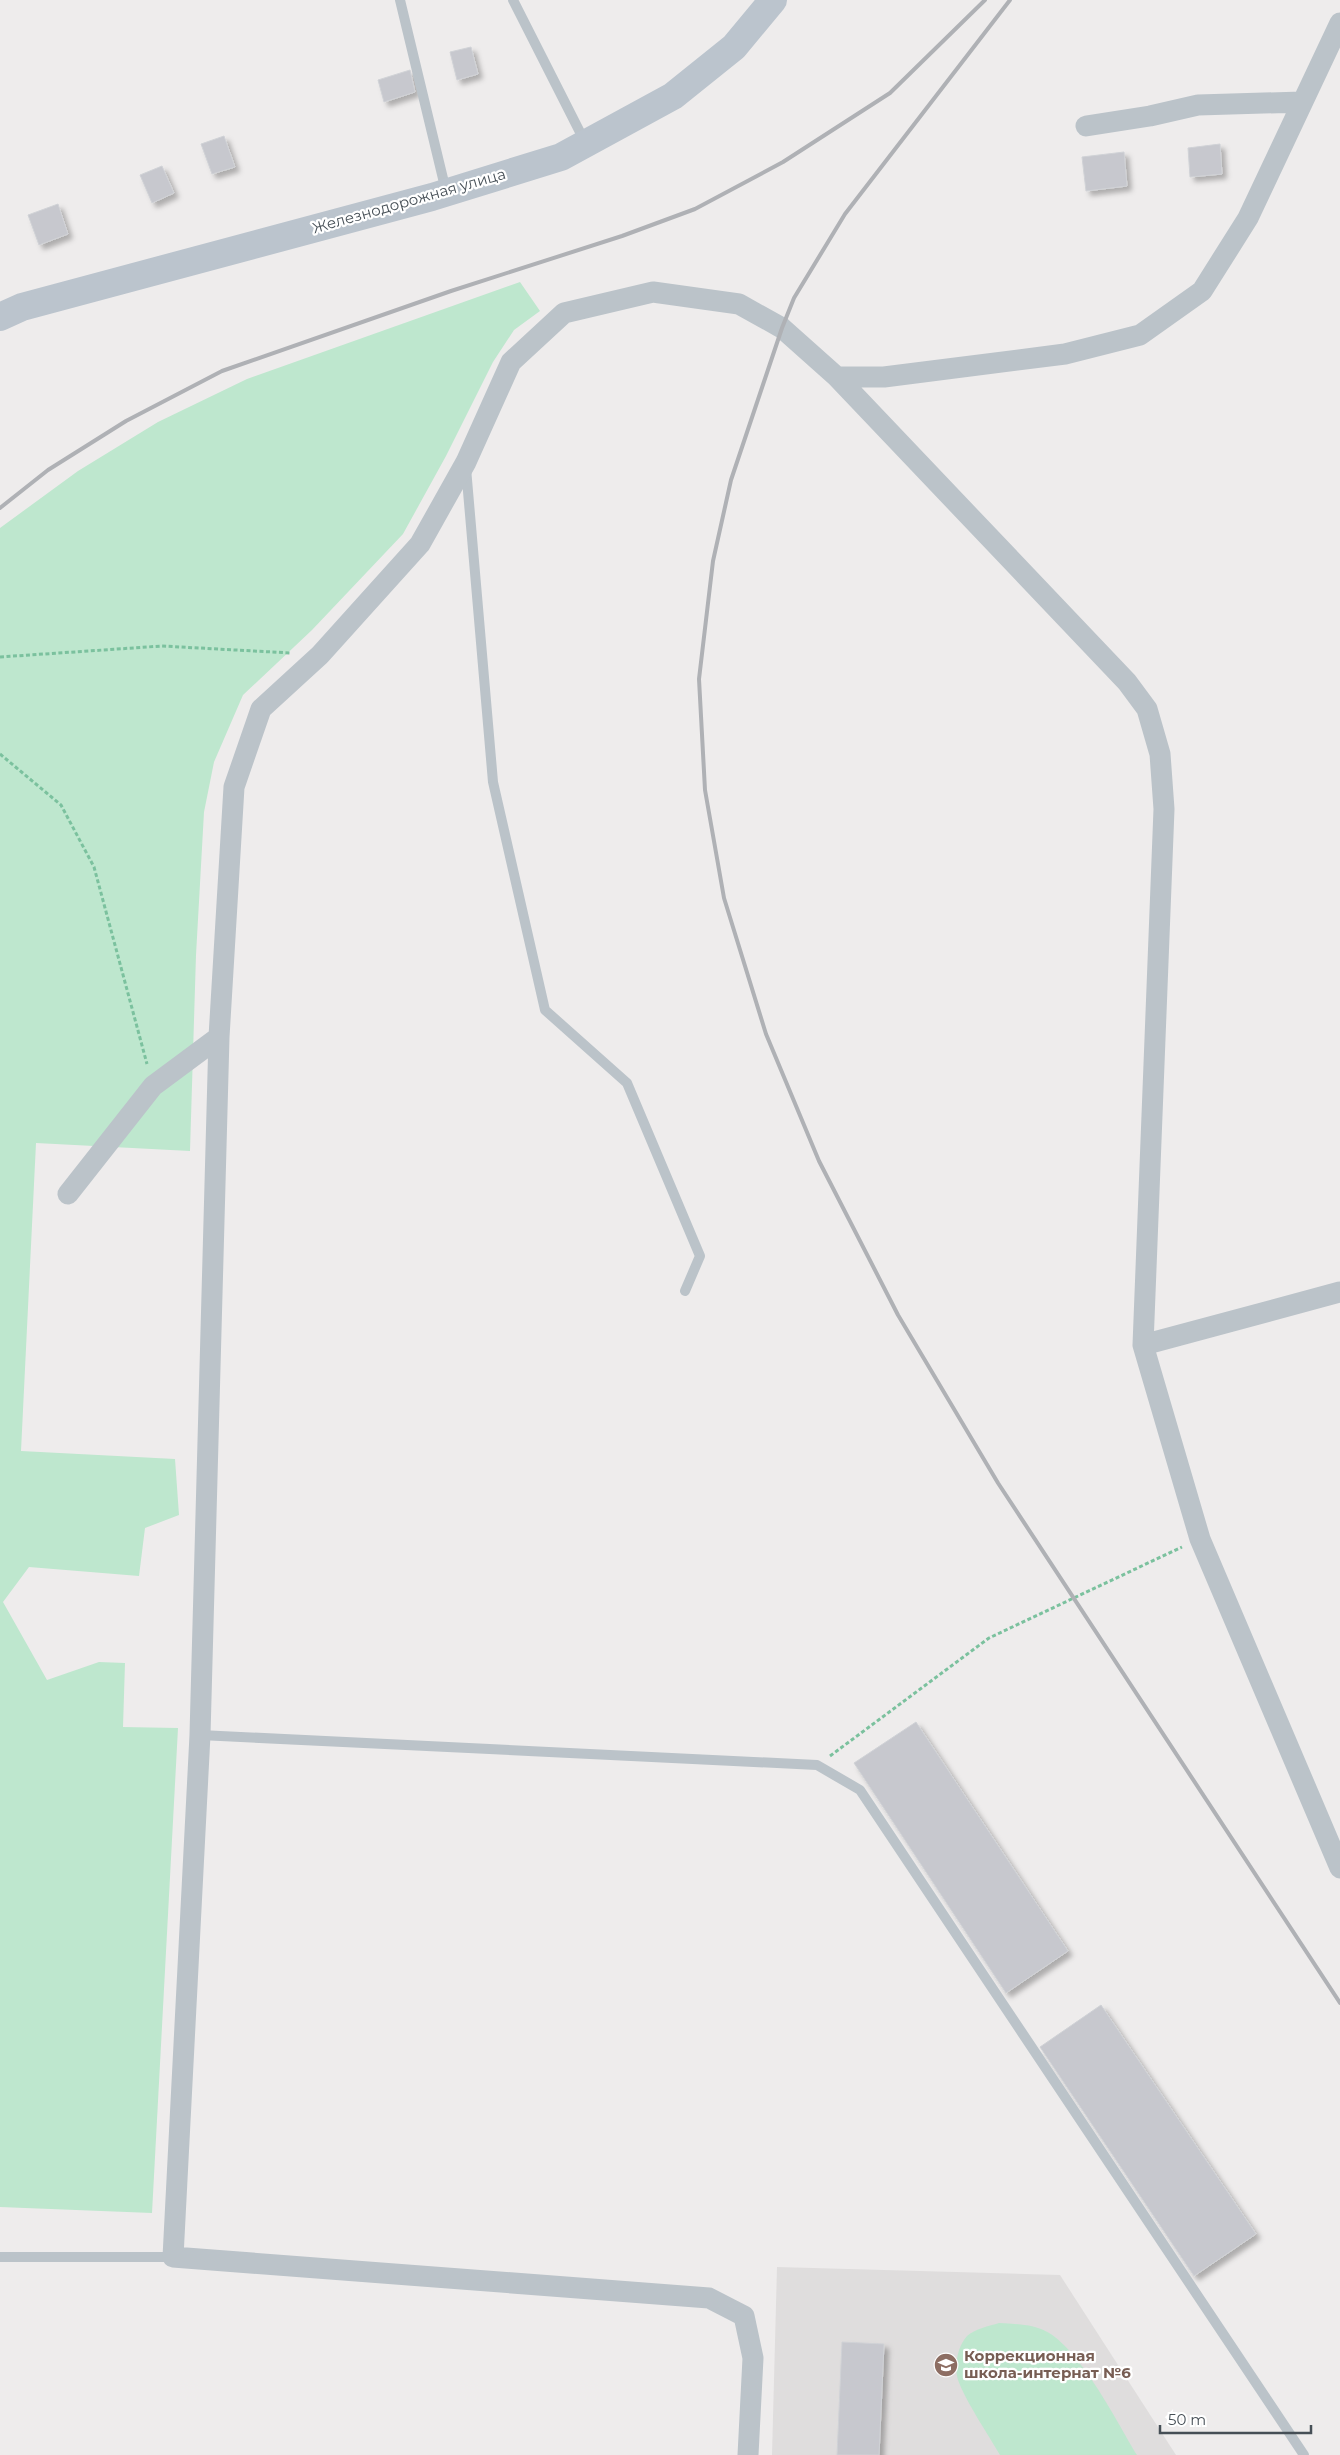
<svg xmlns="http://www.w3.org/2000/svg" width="1340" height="2455" viewBox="0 0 1340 2455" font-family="Montserrat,sans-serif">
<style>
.education{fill:#dfdddd}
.green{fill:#bee7ce}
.building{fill:#c7c8ce;stroke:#d0d2d6;filter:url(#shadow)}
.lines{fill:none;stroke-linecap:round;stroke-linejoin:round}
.path{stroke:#7bc19e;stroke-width:3;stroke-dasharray:4 2.5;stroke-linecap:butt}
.lane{stroke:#bbc3c9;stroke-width:10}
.street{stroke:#bbc3c9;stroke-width:21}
.secondary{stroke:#bbc4cd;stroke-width:28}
.rail{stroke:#afb1b5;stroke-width:4}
.labels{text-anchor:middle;stroke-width:4.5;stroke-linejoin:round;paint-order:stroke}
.street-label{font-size:15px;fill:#464f56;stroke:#fff}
.education-label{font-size:15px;font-weight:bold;fill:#785e54;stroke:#fff;text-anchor:start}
</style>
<defs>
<filter id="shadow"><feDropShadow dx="4.5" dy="4.5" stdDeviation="2.5" flood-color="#0004"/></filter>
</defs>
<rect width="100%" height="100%" fill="#eeecec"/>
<path class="education" d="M777,2267L1060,2275L1176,2455H772Z"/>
<path class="green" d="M520,282L540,311L514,330L493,362L446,456L403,534L312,630L243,695L214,762L204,812L196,955L190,1151L36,1143L21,1451L175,1459L179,1515L145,1528L139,1576L29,1567L3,1602L47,1680L99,1662L125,1663L123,1727L178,1728L152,2213L0,2207V528L78,471L158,422L247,379Z
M999,2323C1013,2324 1028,2324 1041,2329C1077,2342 1117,2422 1137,2455H1000C988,2434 966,2402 958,2380C954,2367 957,2347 967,2336C975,2329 989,2326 999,2323Z"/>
<path class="building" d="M471,47L478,74L457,80L450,52Z
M410,70L415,92L384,102L378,80Z
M224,136L235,167L212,174L201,144Z
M1220,144L1222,174L1190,177L1188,148Z
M1124,152L1127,186L1086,191L1082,157Z
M162,166L174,193L152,203L140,175Z
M58,204L68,234L39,245L28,215Z
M916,1722L1068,1951L1006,1993L854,1763Z
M1101,2005L1256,2234L1194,2276L1040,2047Z
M842,2342L884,2344L879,2455H837Z"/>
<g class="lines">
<path class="path" d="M0,657L162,646L291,653
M0,754L61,805L94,867L147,1064
M830,1756L989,1638L1182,1547"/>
<path class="lane" d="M400,0L446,191
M513,0L585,142
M466,468L493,782L545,1010L627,1083L700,1256L685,1291
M200,1735L817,1765L860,1790L1304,2455
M0,2257H173"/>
<path class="street" d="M1086,126L1150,116L1198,105L1302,102
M837,377L1127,682L1147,709L1160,754L1164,809L1143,1345L1200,1539L1340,1868
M68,1194L153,1086L219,1037
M1143,1345L1340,1292
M748,2455L753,2358L744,2316L709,2298L173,2257L200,1735L219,1037L234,787L261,709L320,655L420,544L466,462L511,362L564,313L653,292L739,304L782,328L837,377H884L1065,354L1140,335L1202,291L1248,218L1340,23"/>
<path class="secondary" d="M0,317L22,307L432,197L561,157L673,96L734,47L773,0"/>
<path class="rail" d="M1010,0L845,214L794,298L782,328L731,480L713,561L699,679L705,790L724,898L766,1034L819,1161L898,1315L998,1483L1340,2003
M0,508L48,470L126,421L222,371L451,291L622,236L695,209L783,162L890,93L985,0"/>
</g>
<defs>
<g id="school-disc" transform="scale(1.25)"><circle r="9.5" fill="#8d6e63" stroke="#fff"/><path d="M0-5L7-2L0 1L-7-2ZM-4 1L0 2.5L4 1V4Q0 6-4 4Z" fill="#fff"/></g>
</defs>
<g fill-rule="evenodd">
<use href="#school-disc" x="946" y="2365"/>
</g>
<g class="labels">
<g class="street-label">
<text transform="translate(409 201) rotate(-16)" y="5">Железнодорожная улица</text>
</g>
<g class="education-label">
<text x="964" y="2361">Коррекционная<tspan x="964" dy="17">школа-интернат №6</tspan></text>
</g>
</g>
<path d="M1160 2425v8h151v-8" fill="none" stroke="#464f56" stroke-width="2.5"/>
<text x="1168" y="2425" font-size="15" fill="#464f56" stroke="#ffffff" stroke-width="4" paint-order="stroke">50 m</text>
</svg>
